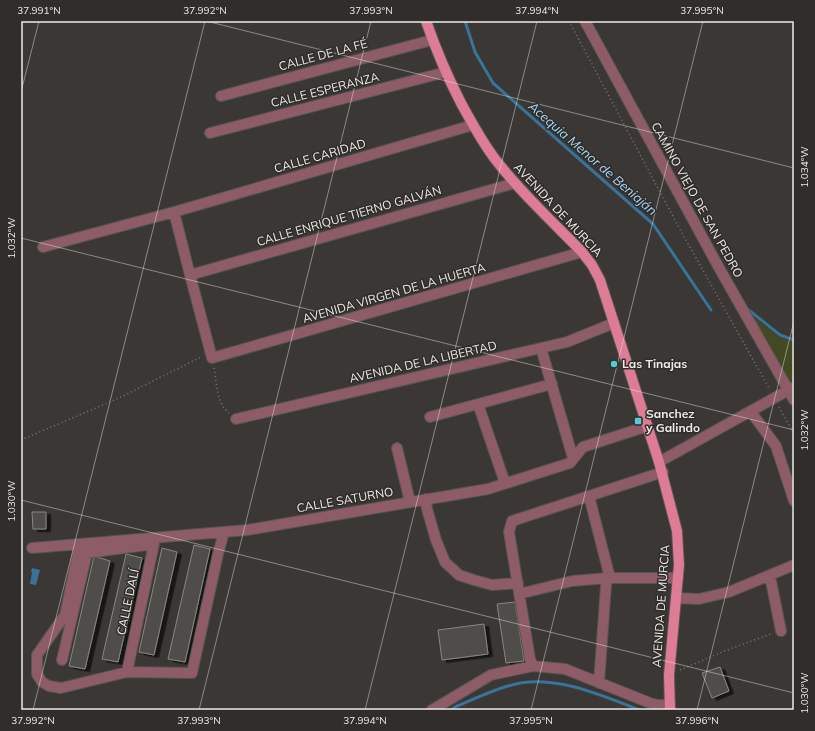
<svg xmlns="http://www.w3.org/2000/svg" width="815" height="731" viewBox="0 0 815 731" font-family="Mulish,sans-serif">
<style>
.green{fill:#434923}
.water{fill:#37739a}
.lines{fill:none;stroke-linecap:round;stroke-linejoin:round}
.stream{stroke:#37739a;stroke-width:3}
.building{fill:#504d49;stroke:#898682;filter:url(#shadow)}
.minor-casing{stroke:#575451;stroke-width:12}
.primary-casing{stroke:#575451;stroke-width:12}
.path{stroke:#7b7976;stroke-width:1.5;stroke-dasharray:1 3;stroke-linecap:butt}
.minor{stroke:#8d5c67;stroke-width:10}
.primary{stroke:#de7b95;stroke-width:10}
.ticks{fill:none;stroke:#edebe9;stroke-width:1;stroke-opacity:0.45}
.poi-dot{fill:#51ccd5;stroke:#302d2a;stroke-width:1.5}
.labels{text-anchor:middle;stroke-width:3;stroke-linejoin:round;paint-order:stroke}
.street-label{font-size:12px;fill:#edebe9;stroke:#302d2a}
.poi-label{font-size:12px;font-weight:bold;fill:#edebe9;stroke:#302d2a;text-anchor:start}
.water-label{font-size:13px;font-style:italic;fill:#a6d7fa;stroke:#302d2a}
.neatline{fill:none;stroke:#edebe9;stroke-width:1.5}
.ticks-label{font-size:10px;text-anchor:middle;fill:#edebe9}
</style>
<defs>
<filter id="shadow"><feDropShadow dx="4.5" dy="2.5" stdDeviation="0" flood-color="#0009"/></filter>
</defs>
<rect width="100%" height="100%" fill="#3a3734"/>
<path class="green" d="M744,309L779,337L794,342V380L785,384Z"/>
<path class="water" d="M32,568L40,570L36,585L30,584L32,573L31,571Z"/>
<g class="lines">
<path class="stream" d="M465,21L475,52L493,83L653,224L711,310
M745,307L780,335L794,340
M451,710L457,706C474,699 491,691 508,686C551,672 600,695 640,710"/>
</g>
<path class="building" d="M32,512H46V529H33Z
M194,545L210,549L185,662L168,659Z
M162,548L177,552L154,655L139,652Z
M126,554L142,558L118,662L102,659Z
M94,556L110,561L85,669L69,666Z
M515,602L524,661L506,663L497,604Z
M484,624L488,654L442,660L438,630Z
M720,667L729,691L712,698L702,673Z"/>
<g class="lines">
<g class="minor-casing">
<path id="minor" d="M585,21L718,266L794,400
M221,96L432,40
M210,133L446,72
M174,212L190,275L212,358L582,252
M43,247L174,212L473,125
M190,275L515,183
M541,348L573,458
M478,404L505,483
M751,412L776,446L794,501
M430,417L552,384
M236,419L541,348L567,342L614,323
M397,448L410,502
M659,462L794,387
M589,496L609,574L606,585L599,683
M426,499L427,509L436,540L445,562L459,575L474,580L492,585L518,583
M80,544L65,615L37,655V674L42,682L49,686L61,688L127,672L192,673L218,554L224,532
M32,548L247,530L488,489L570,463L583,447L648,426
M770,576L781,631
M519,594L572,581L608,578H678
M676,598L699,599L729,592L794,565
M62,660L87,553L154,544
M533,666L530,659L509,532L512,521L663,472
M127,672L155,539
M432,710L491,675L533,666L565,669L650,703L658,705H670"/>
</g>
<g class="primary-casing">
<path id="primary" d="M426,21C436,50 448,78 462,105C472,123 482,142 495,159C521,193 553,222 582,252L592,265L600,280L659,462L677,531L679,565L669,675L670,710"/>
</g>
<path class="path" d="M569,21L677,224L770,390
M214,368C217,383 216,403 229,413
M779,407L794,434
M21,440L119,398L201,357
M680,670L727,650L771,634"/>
<use href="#minor" class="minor"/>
<use href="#primary" class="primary"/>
</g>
<path class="ticks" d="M206,21L794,168M21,92L39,21M21,238L794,430M21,500L794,693M33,710L205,21M199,710L371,21M365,710L537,21M531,710L703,21M697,710L794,321"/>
<g class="poi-dot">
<circle cx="614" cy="364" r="4"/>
<rect x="634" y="417" width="8" height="8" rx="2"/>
</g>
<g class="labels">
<g class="street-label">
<text transform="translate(323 55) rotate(-15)" y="4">CALLE DE LA FÉ</text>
<text transform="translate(325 90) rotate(-14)" y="4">CALLE ESPERANZA</text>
<text transform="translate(320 156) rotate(-16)" y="4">CALLE CARIDAD</text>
<text transform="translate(697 200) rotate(61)" y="4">CAMINO VIEJO DE SAN PEDRO</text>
<text transform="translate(558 210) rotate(47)" y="4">AVENIDA DE MURCIA</text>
<text transform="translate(349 216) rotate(-16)" y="4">CALLE ENRIQUE TIERNO GALVÁN</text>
<text transform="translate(394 293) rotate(-16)" y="4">AVENIDA VIRGEN DE LA HUERTA</text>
<text transform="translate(423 362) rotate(-13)" y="4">AVENIDA DE LA LIBERTAD</text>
<text transform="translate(345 500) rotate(-10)" y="4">CALLE SATURNO</text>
<text transform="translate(128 602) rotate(-78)" y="4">CALLE DALÍ</text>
<text transform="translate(661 606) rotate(-86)" y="4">AVENIDA DE MURCIA</text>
</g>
<g class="poi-label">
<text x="622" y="368">Las Tinajas</text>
<text x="646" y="418">Sanchez<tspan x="646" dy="14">y Galindo</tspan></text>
</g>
<g class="water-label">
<text transform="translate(593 158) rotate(41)" y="5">Acequia Menor de Beniaján</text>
</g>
</g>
<rect width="815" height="731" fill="none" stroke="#302d2a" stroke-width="44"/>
<rect x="22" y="22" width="771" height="687" class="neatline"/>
<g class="ticks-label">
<text x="39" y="14">37.991°N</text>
<text x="205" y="14">37.992°N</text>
<text x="371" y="14">37.993°N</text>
<text x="537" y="14">37.994°N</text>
<text x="702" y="14">37.995°N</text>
<text transform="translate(804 167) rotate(-90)" y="4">1.034°W</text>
<text transform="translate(11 238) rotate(-90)" y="4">1.032°W</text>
<text transform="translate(804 430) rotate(-90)" y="4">1.032°W</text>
<text transform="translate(11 501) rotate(-90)" y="4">1.030°W</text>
<text transform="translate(804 693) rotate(-90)" y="4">1.030°W</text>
<text x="33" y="724">37.992°N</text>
<text x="199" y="724">37.993°N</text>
<text x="365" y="724">37.994°N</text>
<text x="531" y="724">37.995°N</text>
<text x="697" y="724">37.996°N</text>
</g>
</svg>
